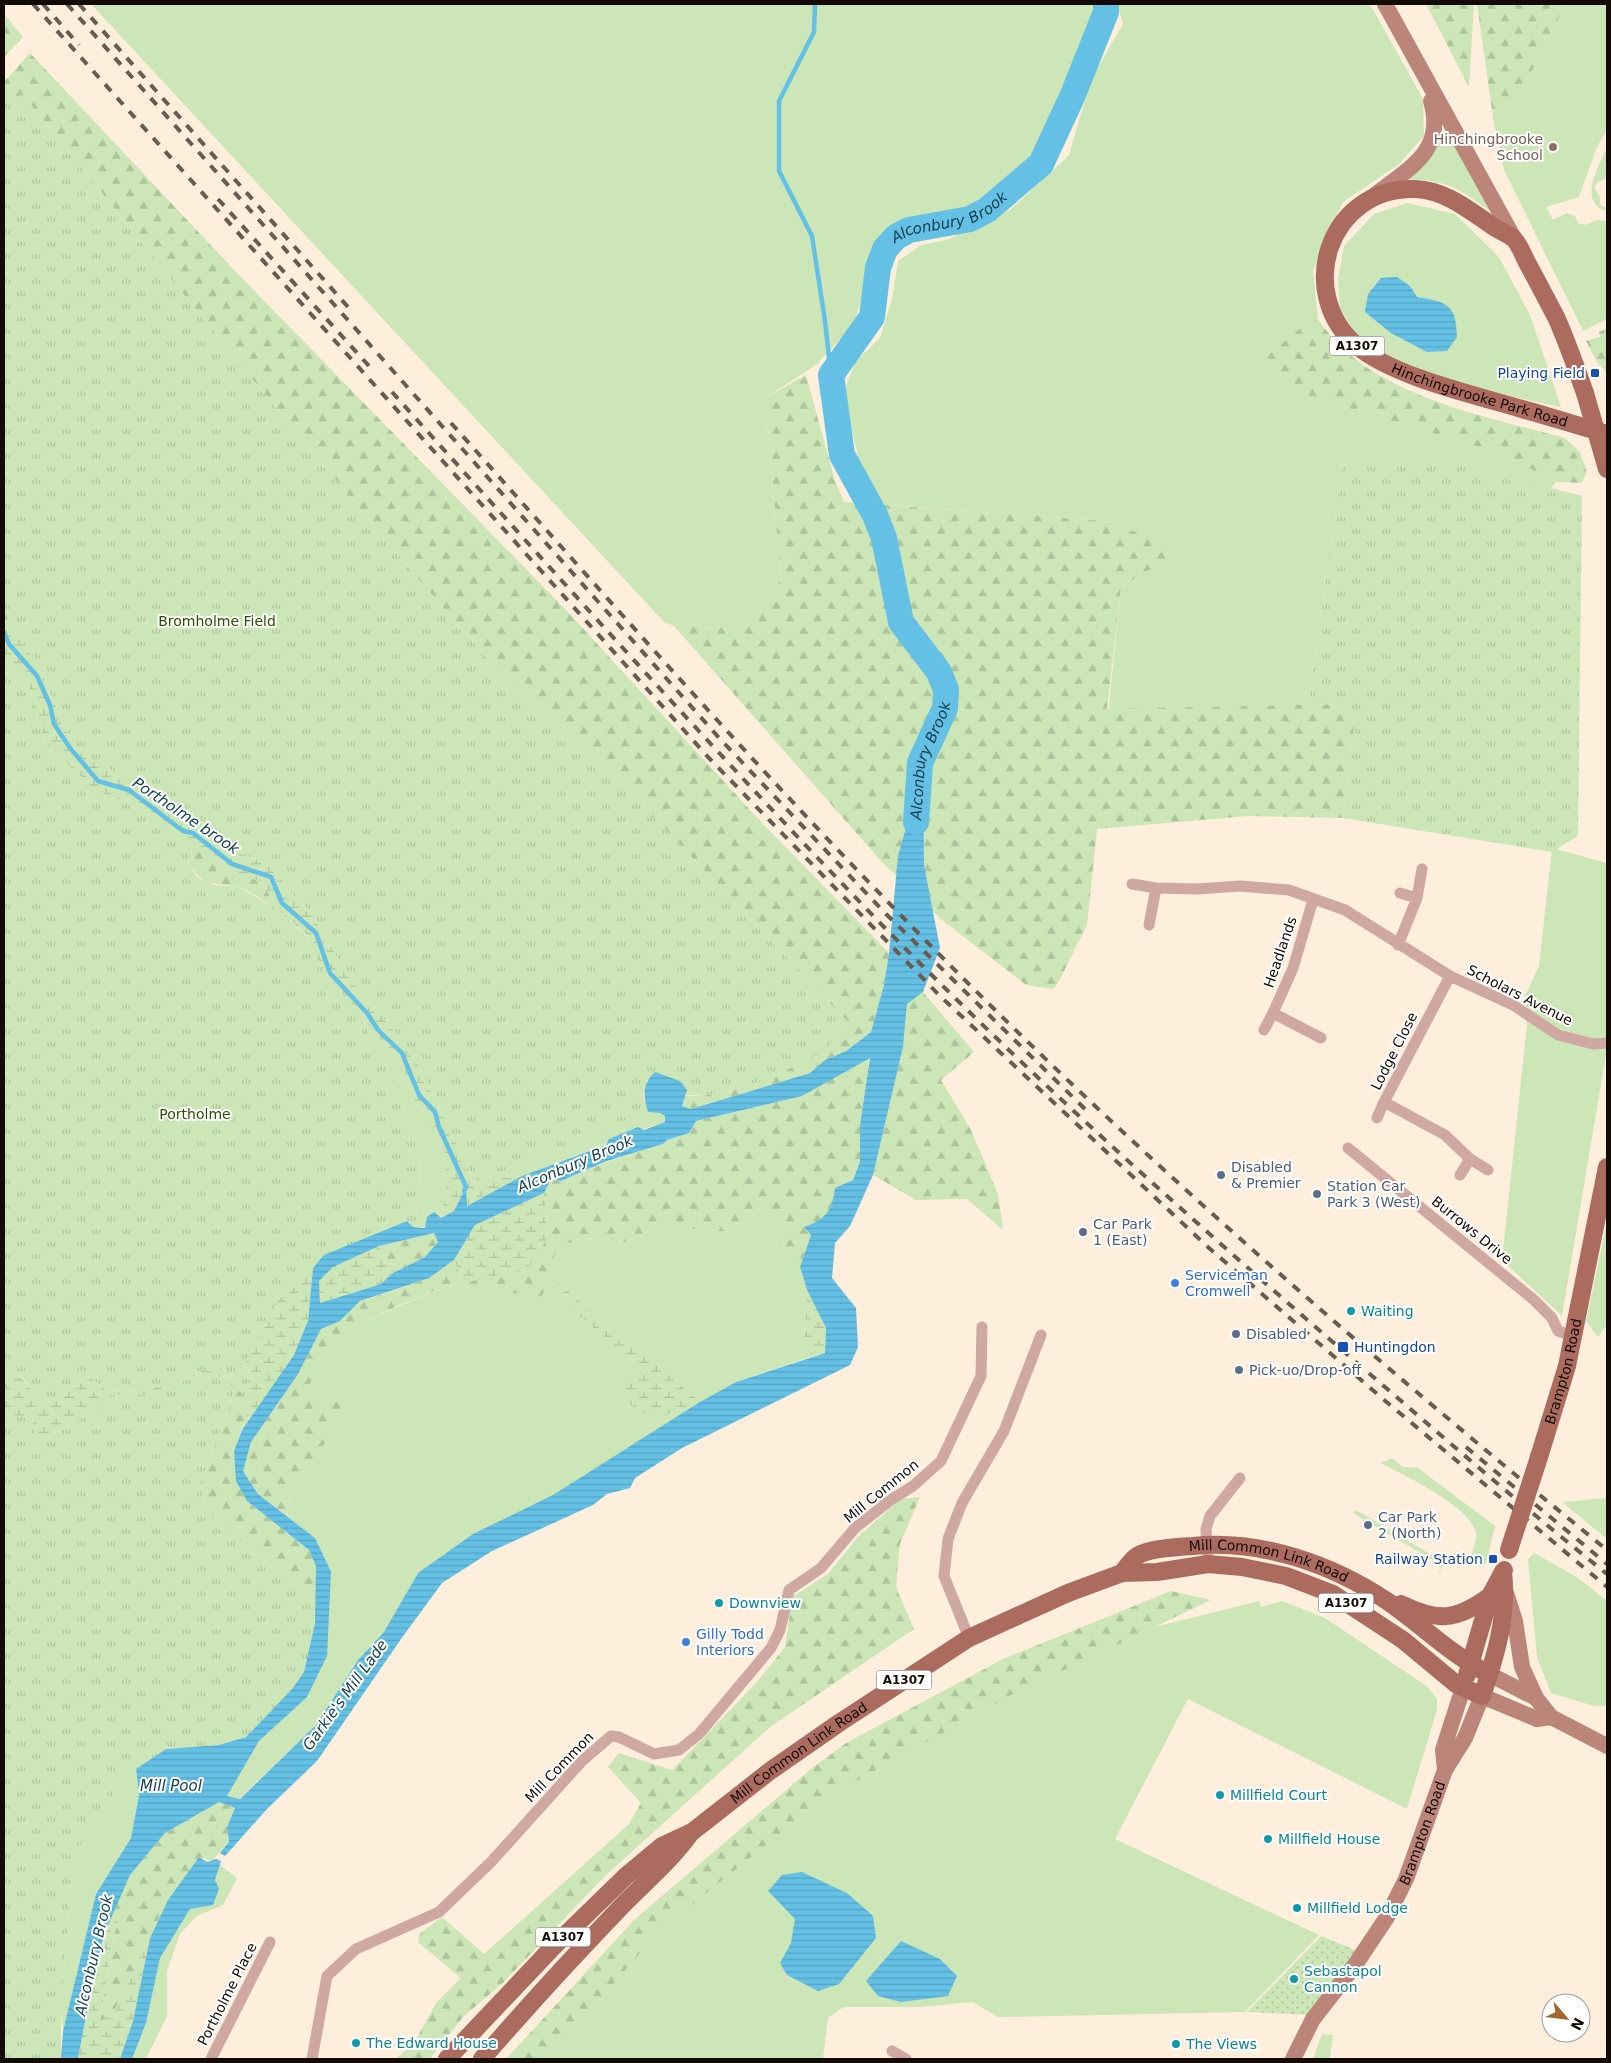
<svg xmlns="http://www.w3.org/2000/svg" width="1611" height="2063" viewBox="0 0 1611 2063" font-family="'DejaVu Sans',sans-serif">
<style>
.grass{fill:#cce6b7}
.forest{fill:url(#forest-firs)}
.wetland{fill:url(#wetland-marsh)}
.park{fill:url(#park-tufts)}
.garden{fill:url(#garden-dots)}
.water{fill:url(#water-rules);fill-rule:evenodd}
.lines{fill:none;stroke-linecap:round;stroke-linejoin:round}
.stream{stroke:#64c0e4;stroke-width:4.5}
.river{stroke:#64c0e4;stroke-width:26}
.minor{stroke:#cea8a1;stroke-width:11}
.secondary{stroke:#bb857a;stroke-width:16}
.primary{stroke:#ac6b5f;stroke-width:18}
.rail{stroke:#685c51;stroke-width:4;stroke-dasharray:9 9;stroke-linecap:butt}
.primary-bridge{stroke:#ac6b5f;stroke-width:18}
.education-dot{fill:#8d6e63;stroke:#fff;stroke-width:2}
.transit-dot{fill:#1a4fb4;stroke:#fff;stroke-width:2}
.service-dot{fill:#5c6f8a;stroke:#fff;stroke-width:2}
.shop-dot{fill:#3f7fe0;stroke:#fff;stroke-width:2}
.culture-dot{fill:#0f9aa8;stroke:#fff;stroke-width:2}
.labels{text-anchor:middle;stroke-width:4;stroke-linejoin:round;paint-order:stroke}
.shield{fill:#fff;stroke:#5a544f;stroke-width:1}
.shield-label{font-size:12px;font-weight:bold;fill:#130a03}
.education-label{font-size:14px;fill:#785e54;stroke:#fff;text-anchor:end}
.transit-label{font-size:14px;fill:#164399;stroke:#fff;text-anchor:end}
.street-label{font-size:14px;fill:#130a03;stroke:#fff}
.park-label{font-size:14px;fill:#2d4d00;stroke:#fff}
.service-label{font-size:14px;fill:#4e5e75;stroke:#fff;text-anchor:start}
.shop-label{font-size:14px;fill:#366cbe;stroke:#fff;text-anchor:start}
.culture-label{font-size:14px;fill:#0d838f;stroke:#fff;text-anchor:start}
.water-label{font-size:15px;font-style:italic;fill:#16404f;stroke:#fff}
</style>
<defs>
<pattern id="forest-firs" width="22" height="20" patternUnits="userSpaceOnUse" patternTransform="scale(1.25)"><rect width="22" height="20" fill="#cce6b7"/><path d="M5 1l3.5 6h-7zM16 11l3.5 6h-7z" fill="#aec49c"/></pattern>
<pattern id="wetland-marsh" width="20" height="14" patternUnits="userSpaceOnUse" patternTransform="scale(1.25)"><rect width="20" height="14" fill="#cce6b7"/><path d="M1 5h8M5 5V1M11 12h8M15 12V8" fill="none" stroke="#aec49c"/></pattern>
<pattern id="park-tufts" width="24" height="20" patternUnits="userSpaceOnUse" patternTransform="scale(1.25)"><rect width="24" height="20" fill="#cce6b7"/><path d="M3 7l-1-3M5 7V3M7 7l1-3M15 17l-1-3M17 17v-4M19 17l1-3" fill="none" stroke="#aec49c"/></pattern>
<pattern id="garden-dots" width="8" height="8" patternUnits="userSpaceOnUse" patternTransform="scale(1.25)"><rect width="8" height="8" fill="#cce6b7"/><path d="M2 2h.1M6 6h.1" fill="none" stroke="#aec49c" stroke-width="1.8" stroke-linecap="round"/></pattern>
<pattern id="water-rules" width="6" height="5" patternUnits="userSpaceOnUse" patternTransform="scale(1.25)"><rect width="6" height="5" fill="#64c0e4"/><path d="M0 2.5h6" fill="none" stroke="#56a4c2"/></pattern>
</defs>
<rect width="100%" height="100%" fill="#feeedc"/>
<path class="grass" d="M91,4H1095L1097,10L1038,158L971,212L905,222L875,251L854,324L816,365L765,398L781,580L739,629L674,626L664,622Z
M1117,4H1370L1423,99L1424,136L1398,165L1343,202L1313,270L1318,319L1268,355L1308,396L1502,454L1556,482L1550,490L1343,463L1308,705L1108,714L1121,587L1174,554L1117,522L875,504L862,473L843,394L855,362L880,338L892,299L898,261L921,245L947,240L1010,210L1069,155L1091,79L1123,24Z
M1564,4H1607V129L1596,149L1579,197L1546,207L1553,220L1567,213L1575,216L1578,223L1585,225L1597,220L1607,221V319L1583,331L1504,170L1494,124C1524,88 1548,48 1564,4Z
M1445,127L1490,209L1488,210C1460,188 1441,178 1404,180L1437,147Z
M1607,147V175L1605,179L1596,183L1595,189L1600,197V205L1607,208V211C1576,203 1600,165 1607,147Z
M1407,203L1455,214L1499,257L1530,315L1561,407L1477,389L1425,373L1369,349L1356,333L1340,309L1338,279L1344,246L1374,214Z
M1552,848L1607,863V1049L1562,1316L1502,1260L1527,1024L1525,996L1539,966Z
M362,1016L381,1040L400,1060L416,1104L429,1117L446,1154V1189L441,1218L427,1227L416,1215L420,1192L421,1156L386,1064L372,1042Z
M648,1112L660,1113L665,1116L666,1122L609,1139L606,1144L523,1176L481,1180Z
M764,1207L778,1213L784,1239L782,1253L800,1267L807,1290L804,1340L810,1349V1357L736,1382L700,1402L573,1486L418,1573L384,1632L358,1660L316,1725L239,1799L227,1796L259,1741L307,1696L327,1656L315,1538L287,1516L289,1497L346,1411L345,1399L305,1396L323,1353L355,1325L449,1285L542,1297L556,1248L581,1238L625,1242L658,1227L736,1232Z
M1607,1222V1325L1598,1337L1586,1321Z
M1392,1458L1403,1467L1418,1468L1495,1526L1486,1563L1482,1567L1469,1563C1471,1554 1477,1542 1476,1533C1470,1506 1404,1475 1380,1463Z
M1607,1498V1539L1562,1502Z
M1356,1510L1442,1561L1447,1556L1438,1575L1441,1565L1353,1513Z
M1534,1553L1578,1578L1607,1601V1706H1594L1551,1693L1537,1657L1528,1559Z
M1259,1601L1261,1607L1282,1601L1325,1618L1428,1687L1437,1699V1710L1407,1809L1188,1699L1115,1839L1319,1935L1245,2012L998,2017L973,2002L920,2007H844L828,2018L823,2059H516L637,1923L1030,1658Z
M136,1769L139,1795L131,1838L96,1894L63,2031L61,2012L71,1883L83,1838L107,1809L121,1774Z
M219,1864L237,1878L223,1905L197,1916L180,1934L167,1971V2016L146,2059H132L146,2023L160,1957L190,1909L215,1880Z
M1322,2034L1333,2035L1330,2059H1313Z"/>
<path class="forest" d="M1426,4H1474L1469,87Z
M1477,4H1564C1548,48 1524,88 1494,124Z
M4,14L23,37L4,57Z
M30,53L237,273L565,609L762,823L889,953L884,985L871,1032L846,1051L825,1060L810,1073L691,1109L682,1106L685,1096L710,1095L764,1081L824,1051L847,1021L590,750L496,668L421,582L229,351L23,95L4,99V82Z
M1318,319C1368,396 1482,415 1565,438L1580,452L1587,473L1581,483L1556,482L1502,454L1308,396L1272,378L1267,356L1297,331Z
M1607,328V373L1597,362L1586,341L1600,337L1599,332Z
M806,375L835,481L844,502L1117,522L1175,554L1121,587L1107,709L1344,704L1355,720L1343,818L1248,816L1097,829L1087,925L1058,983L1053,989L1026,985L942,920L881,861L674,626L739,629L781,580L765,398Z
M193,844L231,871L264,883L274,907C263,901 249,890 237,887C210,881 205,889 188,862Z
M923,992L974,1052L941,1080L970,1128L998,1194L1003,1230L967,1199L916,1200L873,1175L903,1047L907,1004Z
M870,1057L860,1125V1162L853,1180L835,1189C833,1211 826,1219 804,1227L811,1235L800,1267L782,1253L784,1239L778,1213L764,1207L736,1232L658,1227L625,1242L581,1238L557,1248L542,1297L449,1285L400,1305L355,1325L323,1353L305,1396L345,1399L346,1411L289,1497L287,1516L258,1494L243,1471L251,1442L298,1374L321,1329L340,1321L359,1302L429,1278L454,1260L464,1283L548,1238L544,1193L551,1179L561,1181L607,1162L663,1144L667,1140L689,1133L696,1121L802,1096Z
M434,1233L438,1242L425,1257L404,1268L387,1263L379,1246Z
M236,1388L252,1400L234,1451L247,1501L309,1550L317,1565V1606L313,1597L260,1558L204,1508L201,1483Z
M920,1497L900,1544L896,1587L914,1629L770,1727L605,1876L504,1982L463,2017L430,2059H396L415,2041L436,2003L461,1978L418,1942L419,1934L442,1917L484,1954L628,1825L641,1803L608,1767L619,1753L672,1770L757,1682L785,1647L792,1597L828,1574L857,1538L900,1499Z
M1171,1591L1211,1600L1011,1695L822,1800L660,1930L548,2059H506L635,1919L811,1769L846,1743L1003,1659Z
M219,1802L235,1808L227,1827L229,1842L212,1861L199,1857L168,1900L113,2014L100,2022L113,1939L118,1921L114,1907L130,1875L165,1833Z"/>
<path class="wetland" d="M4,608L15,633L33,656L42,674L69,736L103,764L140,787L177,814L198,826L228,848L271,866L292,894L312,914L350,979L397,1034L421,1070L469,1170L481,1180L523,1176L466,1206V1188L454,1211L441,1218L446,1189V1154L429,1117L416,1104L400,1060L381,1040L324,972L313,951L307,935L274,907L264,883L231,871L126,802L96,791L51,749L42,734L36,705L28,686L4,654Z
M544,1193L548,1238L528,1268L464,1283L454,1260L475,1225Z
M379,1246L387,1263L404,1268L393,1273L381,1284L320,1303L319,1281L333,1267Z
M313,1268L308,1322L294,1356L242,1430L251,1400L215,1374L202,1373L153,1394L109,1395L105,1404L38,1444L32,1419L4,1413V1375L22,1378L44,1404L89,1376L106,1390L144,1392L202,1370L217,1371L243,1385L252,1382L246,1362L279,1299L300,1283Z
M558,1283L700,1402C662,1416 650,1428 620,1393L639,1368L555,1293Z
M807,1290L826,1328L825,1353L810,1357V1349L804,1340Z
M168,1900L150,1938L133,2021L120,2059H78L94,1973L114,1907L118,1921L113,1939L100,2021L113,2014Z"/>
<path class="park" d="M23,95L229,351L421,582L496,668L590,750L847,1021L825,1051L764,1081L710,1095H685L647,1080L643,1096L648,1112L481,1180L469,1170L421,1070L397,1034L350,979L312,914L292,894L271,866L228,848L140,787L76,748L69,736L42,674L33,656L15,633L4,608V99Z
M1343,463L1459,464L1582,496L1578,836L1552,852L1343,818L1355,720L1344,704L1308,705Z
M4,654L28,686L36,705L42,734L51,749L96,791L126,802L193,844L188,862L198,878L215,885L238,887L274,907L307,936L313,951L324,972L362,1016L372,1042L386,1064L421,1156L420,1192L416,1215L427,1227H412L407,1221L324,1256L300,1283L279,1299L246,1362L252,1382L243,1385L217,1371L202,1370L144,1392L106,1390L89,1376L44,1404L23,1378L4,1375Z
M202,1373L215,1374L236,1388L201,1483L204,1508L260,1558L313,1597L317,1606L315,1623L304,1672L292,1689L246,1737L219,1745L166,1749L136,1769L121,1774L107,1810L83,1838L71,1883L61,2012V2059H4V1413L32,1419L38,1444L105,1404L109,1395L153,1394Z"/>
<path class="garden" d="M1321,1936L1360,1952L1311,2015L1247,2012Z"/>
<path class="water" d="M1397,277L1410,286L1417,297C1447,302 1456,304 1457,337L1447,351L1427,352L1391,333L1365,312L1368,294L1381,278Z
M923,767L924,865L940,948L923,992L907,1004L903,1047L873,1175L850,1226L835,1243L832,1278L856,1308L858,1347L850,1365L682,1448L635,1478L630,1488L607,1494L593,1505L492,1551L442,1583L401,1639L317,1761L267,1809L225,1856L220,1853L229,1842L227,1827L235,1808L219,1802L165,1833L130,1875L105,1932L94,1973L78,2059H61L63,2031L96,1894L131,1838L139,1795L136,1769L166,1749L219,1745L246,1737L292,1689L304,1672L315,1623L316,1566L309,1550L247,1501L236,1481L234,1451L242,1430L294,1355L308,1321L313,1268L324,1255L407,1221L413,1227L425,1228L427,1217L434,1212L441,1218L454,1211L466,1187L467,1206L522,1176L606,1145L609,1139L638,1127L644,1130L665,1122V1116L660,1113L648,1112C643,1096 642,1084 655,1072L680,1081L687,1090L682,1106L691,1109L810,1073L825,1060L846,1051L871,1032L884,985L889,953L898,856ZM870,1058L860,1125V1162L853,1180L835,1188C832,1211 826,1219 804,1227L811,1235L800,1267L807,1290L826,1328L825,1353L736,1382L700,1402L553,1495L473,1534L418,1573L384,1632L358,1660L316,1725L240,1799L227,1796L259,1741L307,1697L327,1656L331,1572L315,1538L258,1494L243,1471L251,1442L298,1374L321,1329L340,1321L360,1301L429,1278L454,1260L475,1225L544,1193L551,1179L561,1181L607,1161L663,1144L667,1140L689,1133L696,1121L802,1096ZM434,1233L438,1242L425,1257L393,1273L381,1284L320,1303L319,1281L333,1267L379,1246Z
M199,1857L207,1862L216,1859L221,1861L215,1880L219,1889L213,1905L190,1909L160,1958L146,2023L132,2059H120L133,2021L150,1938L168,1900Z
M802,1872L847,1893L873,1916L876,1938L839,1984L818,1991L787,1975L780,1963L791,1943L795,1919L768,1891L782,1875Z
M901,1941L940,1959L957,1976L948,1996L901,2002L878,1996L866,1981Z"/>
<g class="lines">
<path class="stream" d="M815,4L814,32L779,101V171L812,236L825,321L831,375
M4,632L9,644L37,676L50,705L54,724L70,748L98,781L129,790L183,831L193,833L232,864L271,877L282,903L316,933L330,973L367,1013L378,1030L402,1053L419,1095L435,1112L439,1127L466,1187L464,1191"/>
<path class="river" id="s1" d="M916,822L920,763L945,708L946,690L939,672L901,622L884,538L875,515L842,455L831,375L872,317L878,268L885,249L896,237L909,230L970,219L987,210L1041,164L1072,97L1106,12V4"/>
<path class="minor" d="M1132,884L1156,888
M1400,893L1417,898
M1313,900L1293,968L1273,1013L1321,1038
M1149,925L1156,888L1197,889L1240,886L1289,890L1345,910L1450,976L1513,1005L1558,1035L1593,1044L1607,1043
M1398,945L1417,898L1422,869
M1450,976L1384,1102L1445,1135L1470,1159L1488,1170
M1264,1030L1273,1013
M1377,1118L1384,1102
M1348,1148L1534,1300L1552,1318L1558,1331L1573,1336
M1460,1175L1470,1159
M1208,1564L1206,1529L1210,1516L1240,1478
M969,1638L944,1576L948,1539L962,1503L1004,1431L1041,1335
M892,2051L906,2059
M211,2059L270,1942
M312,2059L327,1976L356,1949L439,1912L492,1861L582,1761L611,1736L619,1737L654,1754L679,1750L699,1734L771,1648L780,1630L789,1590L821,1568L855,1528L892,1499L913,1486L941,1461L981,1376L982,1327"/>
<g class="secondary">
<path d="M1385,4L1515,240"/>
<path d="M1375,195C1409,168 1446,151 1431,101"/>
<path d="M1506,1593L1515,1621L1522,1667L1536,1698L1551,1717L1607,1746"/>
<path d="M1489,1674L1536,1698"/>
<path d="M1445,1770L1443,1750L1463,1688"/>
<path id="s2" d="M1293,2059L1313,2019L1355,1965L1387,1917L1406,1879L1445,1770L1465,1738L1482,1696L1537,1719L1551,1717"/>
</g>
<g class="primary">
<path id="s3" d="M1585,393C1576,368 1567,341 1556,317C1547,300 1538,283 1529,266C1524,258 1520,245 1514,239C1508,234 1500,231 1494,227C1470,211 1446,190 1415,189C1329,187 1294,292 1357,346C1394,377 1475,395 1522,409C1551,417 1579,426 1607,434"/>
<path id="s4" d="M1539,1457L1567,1366L1607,1167"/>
<path id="s5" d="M1122,1573C1126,1568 1131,1560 1137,1556C1149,1548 1179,1547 1193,1546C1260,1539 1332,1564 1387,1601C1422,1625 1451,1655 1489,1674"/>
<path d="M1401,1604C1438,1622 1456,1621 1490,1596"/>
<path d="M1467,1675L1490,1596L1504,1570"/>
<path id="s6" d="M447,2059L554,1946L626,1876L662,1846L692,1832L770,1771L839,1723L969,1638L1068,1593L1122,1573L1157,1572L1208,1564L1242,1567L1286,1576L1333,1594L1403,1640L1456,1684L1482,1696C1496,1655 1508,1615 1503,1572"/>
<path d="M482,2059C526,2008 572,1958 619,1909C643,1884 669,1863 690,1834"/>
</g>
<path class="rail" d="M33,4L708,757L940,996L1209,1248L1383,1399L1607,1587
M43,4L79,45
M67,4L721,740L886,914L1088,1112
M79,4L348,307
M218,199L369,366
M392,392C554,572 715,753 883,926C1024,1070 1175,1205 1327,1337C1420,1417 1512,1498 1607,1574
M451,423C595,584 738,748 889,903C1111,1133 1359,1348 1607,1550
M1466,1447L1607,1564"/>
<path class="primary-bridge" d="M1585,393L1607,469
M1509,1550L1539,1457"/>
</g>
<circle class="education-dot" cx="1553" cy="147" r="5"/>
<g class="transit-dot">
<rect x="1590" y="368" width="10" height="10" rx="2.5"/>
<rect x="1337" y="1341" width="12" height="12" rx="2.5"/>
<rect x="1488" y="1554" width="10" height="10" rx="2.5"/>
</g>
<g class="service-dot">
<circle cx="1221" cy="1175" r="5"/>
<circle cx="1317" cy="1194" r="5"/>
<circle cx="1083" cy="1232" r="5"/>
<circle cx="1236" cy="1334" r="5"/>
<circle cx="1239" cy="1370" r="5"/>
<circle cx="1368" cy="1525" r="5"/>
</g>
<g class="shop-dot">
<circle cx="1175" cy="1283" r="5"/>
<circle cx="686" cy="1642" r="5"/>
</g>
<g class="culture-dot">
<circle cx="1351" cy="1311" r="5"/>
<circle cx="719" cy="1603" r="5"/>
<circle cx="1220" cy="1795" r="5"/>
<circle cx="1268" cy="1839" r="5"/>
<circle cx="1297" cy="1908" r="5"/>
<circle cx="1294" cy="1979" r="5"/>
<circle cx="356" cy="2043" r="5"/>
<circle cx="1176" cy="2044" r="5"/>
</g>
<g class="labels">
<g class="shield">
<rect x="1329.5" y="336.5" width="55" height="19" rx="4"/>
<rect x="1318.5" y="1593.5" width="55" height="19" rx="4"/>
<rect x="876.5" y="1670.5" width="55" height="19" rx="4"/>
<rect x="535.5" y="1927.5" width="55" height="19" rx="4"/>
</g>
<g class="shield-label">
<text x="1357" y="350">A1307</text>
<text x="1346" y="1607">A1307</text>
<text x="904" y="1684">A1307</text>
<text x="563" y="1941">A1307</text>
</g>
<g class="education-label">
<text x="1543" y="144">Hinchingbrooke<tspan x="1543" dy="16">School</tspan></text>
</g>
<g class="transit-label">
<text x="1585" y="378">Playing Field</text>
<text x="1354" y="1352" text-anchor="start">Huntingdon</text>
<text x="1483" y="1564">Railway Station</text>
</g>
<g class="street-label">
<text dy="5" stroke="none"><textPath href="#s3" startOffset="635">Hinchingbrooke Park Road</textPath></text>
<text transform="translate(1280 952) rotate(-71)" y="5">Headlands</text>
<text transform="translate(1520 995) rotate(27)" y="5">Scholars Avenue</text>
<text transform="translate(1394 1051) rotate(-63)" y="5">Lodge Close</text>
<text transform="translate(1472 1230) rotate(39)" y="5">Burrows Drive</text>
<text dy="5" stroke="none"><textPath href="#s4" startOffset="89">Brampton Road</textPath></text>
<text transform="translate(881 1491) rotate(-39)" y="5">Mill Common</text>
<text dy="5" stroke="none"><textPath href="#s5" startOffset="158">Mill Common Link Road</textPath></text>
<text dy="5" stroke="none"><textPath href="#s6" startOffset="469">Mill Common Link Road</textPath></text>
<text transform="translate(559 1767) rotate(-46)" y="5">Mill Common</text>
<text dy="5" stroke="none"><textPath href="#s2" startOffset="262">Brampton Road</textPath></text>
<text transform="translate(227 1994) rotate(-63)" y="5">Portholme Place</text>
</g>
<g class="park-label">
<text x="217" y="626">Bromholme Field</text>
<text x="195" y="1119">Portholme</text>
</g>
<g class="service-label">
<text x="1231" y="1172">Disabled<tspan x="1231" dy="16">&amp; Premier</tspan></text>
<text x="1327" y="1191">Station Car<tspan x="1327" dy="16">Park 3 (West)</tspan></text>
<text x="1093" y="1229">Car Park<tspan x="1093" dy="16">1 (East)</tspan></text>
<text x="1246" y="1339">Disabled</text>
<text x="1249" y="1375">Pick-uo/Drop-off</text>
<text x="1378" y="1522">Car Park<tspan x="1378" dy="16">2 (North)</tspan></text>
</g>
<g class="shop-label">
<text x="1185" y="1280">Serviceman<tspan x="1185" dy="16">Cromwell</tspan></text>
<text x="696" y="1639">Gilly Todd<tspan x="696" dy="16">Interiors</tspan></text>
</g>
<g class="culture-label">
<text x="1361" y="1316">Waiting</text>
<text x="729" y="1608">Downview</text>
<text x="1230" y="1800">Millfield Court</text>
<text x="1278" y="1844">Millfield House</text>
<text x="1307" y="1913">Millfield Lodge</text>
<text x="1304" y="1976">Sebastapol<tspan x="1304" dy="16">Cannon</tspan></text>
<text x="366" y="2048">The Edward House</text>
<text x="1186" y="2049">The Views</text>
</g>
<g class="water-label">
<text dy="5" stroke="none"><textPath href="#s1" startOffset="694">Alconbury Brook</textPath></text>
<text dy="5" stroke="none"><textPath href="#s1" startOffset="64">Alconbury Brook</textPath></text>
<text transform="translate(186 816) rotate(34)" y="5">Portholme brook</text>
<text transform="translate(575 1164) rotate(-23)" y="5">Alconbury Brook</text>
<text transform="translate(345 1695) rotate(-54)" y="5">Garkie's Mill Lade</text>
<text x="171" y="1791">Mill Pool</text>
<text transform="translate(94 1955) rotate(-77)" y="5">Alconbury Brook</text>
</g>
</g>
<rect width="1611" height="2063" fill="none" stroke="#130a03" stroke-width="10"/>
<g transform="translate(1566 2018) rotate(118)"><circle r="24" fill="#ffffff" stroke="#a19d9a"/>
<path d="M0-4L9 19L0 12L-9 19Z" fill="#a66430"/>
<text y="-8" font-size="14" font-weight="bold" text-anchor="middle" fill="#130a03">N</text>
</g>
</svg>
